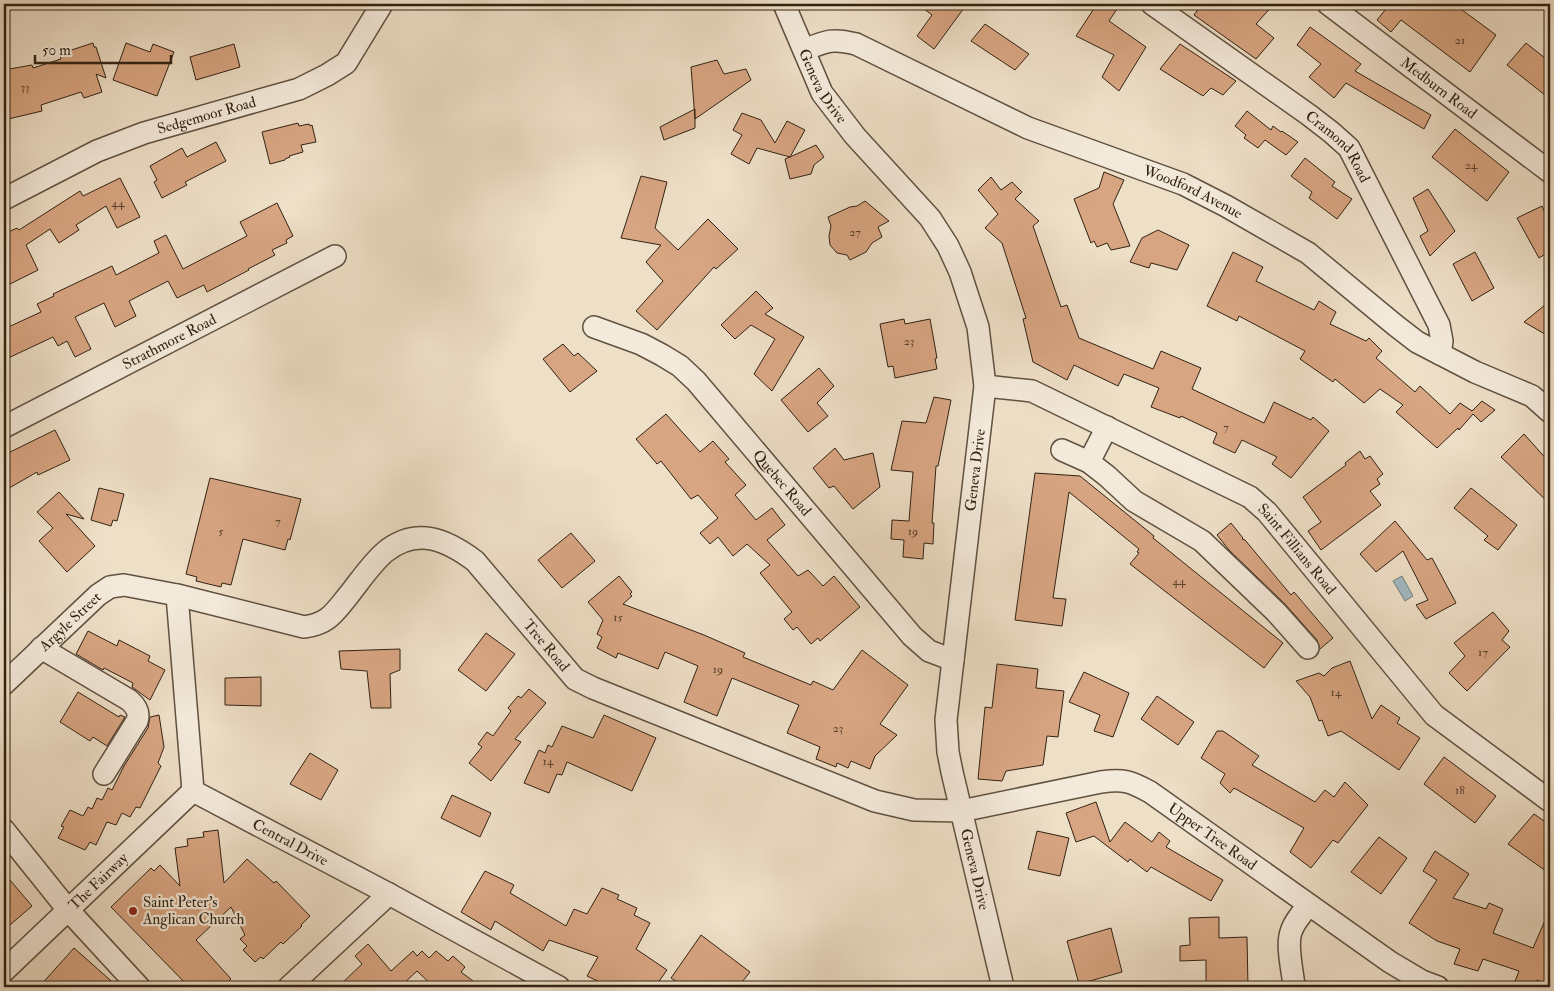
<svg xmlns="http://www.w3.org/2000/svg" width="1554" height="991" viewBox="0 0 1554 991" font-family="'IM FELL Double Pica',serif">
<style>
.water{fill:#a0b9c1;stroke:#747d7b}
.building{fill:#d8a582;stroke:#312213}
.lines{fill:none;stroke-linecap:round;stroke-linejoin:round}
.minor-casing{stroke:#605140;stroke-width:24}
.minor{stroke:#f4eadb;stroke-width:21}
.poi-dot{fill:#8f2418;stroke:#f4eadb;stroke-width:2}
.labels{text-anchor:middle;stroke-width:4.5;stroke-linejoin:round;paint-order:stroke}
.number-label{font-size:12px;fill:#5b432f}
.street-label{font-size:15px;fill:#312213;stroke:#f4eadb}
.poi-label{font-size:15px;fill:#312213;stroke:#f4eadb;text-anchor:start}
</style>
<rect width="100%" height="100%" fill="#eedfc7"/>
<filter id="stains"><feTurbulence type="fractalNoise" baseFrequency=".004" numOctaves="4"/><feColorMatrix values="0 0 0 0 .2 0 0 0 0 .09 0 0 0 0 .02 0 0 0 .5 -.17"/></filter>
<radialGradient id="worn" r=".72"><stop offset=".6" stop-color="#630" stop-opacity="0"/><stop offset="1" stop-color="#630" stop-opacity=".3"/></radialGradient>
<path class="water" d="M1402,576L1413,596L1405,601L1393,581Z"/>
<path class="building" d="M918,4H967L934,49L917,36L932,15Z
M1097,4H1109L1117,9L1109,21L1146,47L1119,91L1102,77L1114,55L1076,36Z
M1202,4H1274L1256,24L1274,38L1256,59L1194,15Z
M1390,4H1454L1496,35L1470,72L1401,20L1391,32L1377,20Z
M985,24L1029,54L1015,70L971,41Z
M1310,27L1361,64L1355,71L1431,115L1424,129L1346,83L1334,98L1309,77L1321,64L1297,45Z
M93,43L94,47H96L106,78L96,74L102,92L84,98L81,92L41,105L42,111L4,120V70L32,65L33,68L61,59L59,54Z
M126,43L150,52L153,44L174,52L157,96L113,80Z
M1526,43L1550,62V99L1507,65Z
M234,44L240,67L196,80L190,57Z
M1180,44L1236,81L1223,95L1211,88L1203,96L1160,69Z
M717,60L724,74L746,69L751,80L695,119L691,67Z
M695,109V128L664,140L660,127Z
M1247,111L1271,130L1273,126L1281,132L1282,131L1298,142L1286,155L1265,140L1258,148L1244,138L1246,135L1235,126Z
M742,113L761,120L775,143L787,121L805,130L790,157L816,145L824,157L814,165L811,174L790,179L785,159L790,157L757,148L749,164L731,154L742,135L733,130Z
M298,123L299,126L309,124L310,126L312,125L316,142L301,145L303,152L289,156L290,157L285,159V160L270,164L262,132Z
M1455,129L1509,172L1487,201L1432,157Z
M216,142L226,161L185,182L187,185L162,198L154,182L157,180L150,166L182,148L187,157Z
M1305,158L1335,182L1332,186L1352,199L1337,219L1309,198L1312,192L1291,176Z
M1104,172L1124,180L1113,204L1130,246L1111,250L1107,243L1097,247L1094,241L1091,243L1074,199L1099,188Z
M641,176L667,182L655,228L678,250L708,219L738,249L716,269L714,267L657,330L636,311L663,281L646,262L661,245L621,238Z
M991,177L1001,190L1012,182L1022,192L1015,199L1039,221L1033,226L1061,307L1067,305L1079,338L1153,369L1161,351L1201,368L1192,389L1264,423L1274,402L1311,420L1313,417L1329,431L1291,478L1272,464L1277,457L1242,440L1235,453L1213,443L1217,433L1181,416L1180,418L1151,407L1159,388L1124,374L1118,386L1074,365L1067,380L1033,362L1023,319L1026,318L1002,243L985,228L998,214L978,190Z
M120,178L140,217L117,228L106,206L76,225L79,230L59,243L50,229L26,245L38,270L10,284L4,271V234L17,228L19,230L80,191L83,196Z
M1428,189L1455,231L1430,256L1420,236L1428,231L1413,198Z
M865,201L889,221L878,227L882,237L872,243L866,252L850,260L847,255L837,253L830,245L829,236L831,226L828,217L850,207L857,206Z
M277,203L293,236L286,240L287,243L272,250L275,255L248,269L249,270L207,292L204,285L177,298L168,281L129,301L136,316L115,327L104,303L75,317L91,349L75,357L67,341L58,346L53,337L4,360V329L41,312L37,304L54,296L53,294L112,266L116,275L159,253L154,241L166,235L183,269L247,236L240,222Z
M1542,206L1550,224V251L1539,258L1517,218Z
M1158,230L1189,245L1177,270L1151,263L1149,268L1130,262L1142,238Z
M1233,252L1263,267L1256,281L1314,310L1319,301L1336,312L1330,324L1366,341L1369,338L1382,351L1376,358L1415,392L1420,386L1450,414L1460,403L1472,411L1482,401L1495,410L1481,422L1473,414L1459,430L1458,428L1437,448L1396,412L1403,405L1380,389L1364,403L1335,379L1333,382L1300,359L1305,351L1239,316L1237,321L1207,306Z
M1475,252L1494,288L1472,301L1453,264Z
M756,291L773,308L765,314L804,337L772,391L754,374L775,339L751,325L735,339L721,325Z
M1550,301V337L1524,322Z
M904,319L905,324L930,319L937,358L935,359L937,369L895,378L893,366L888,367L880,324Z
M563,344L574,356L578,353L597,371L570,392L543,359Z
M819,368L834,386L817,403L828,416L808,432L781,400Z
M934,397L951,400L938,466H936L932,523H934L933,544L924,543L923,559L903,557L904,540L891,539L892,520L909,521L913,472L891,470L902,421L926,423Z
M666,414L700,452L713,441L729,459L725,462L746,485L735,495L756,520L772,508L785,525L767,540L798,576L808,570L823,586L834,576L860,607L820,641L818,638L811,644L797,627L793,630L784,619L792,612L760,573L770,565L747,544L733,556L718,537L710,544L700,533L718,518L698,495L691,499L661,461L657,464L636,439Z
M55,430L70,460L38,475L37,472L4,491V455Z
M1524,434L1550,463V504L1501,457Z
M835,448L844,460L873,453L880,487L853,509L834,486L829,488L813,468Z
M1360,451L1365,459L1370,456L1383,474L1377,479L1380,484L1370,491L1381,505L1321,550L1308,531L1321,522L1303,497L1346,465L1345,463Z
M1035,473L1080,476L1154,536L1153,538L1283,643L1264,668L1130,564L1139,553L1137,552L1139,549L1069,492L1053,598L1066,599L1062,626L1015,620Z
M210,478L301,499L290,540L288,539L285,550L243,539L231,585L222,583L221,587L196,581L197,577L186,574Z
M99,488L124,494L117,521L113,520L111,526L91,520Z
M1471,488L1517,525L1498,550L1484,540L1488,536L1454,508Z
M59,492L84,519L66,514L95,546L67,572L39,541L53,528L37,512Z
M1395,521L1427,560L1432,558L1456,603L1426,619L1416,605L1428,600L1403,551L1376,572L1360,554Z
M1231,523L1243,538L1242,539L1245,540L1291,595L1294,592L1333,638L1320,649L1317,640L1285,604L1229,550L1217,535Z
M571,533L595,561L562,588L538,560Z
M619,576L632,592L630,594L632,596L623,604L704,635L745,653L743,657L811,685L813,681L833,690L862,650L908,685L880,724L897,735L875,756L870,769L851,761L848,768L837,763L836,767L816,759L820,747L787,733L799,705L732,678L717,716L684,702L698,666L665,652L658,669L618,653L616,658L597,648L602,637L597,634L603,620L588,602Z
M1493,612L1509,631L1502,640L1510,647L1467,691L1449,673L1465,656L1454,643Z
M88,631L117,646L119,640L150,656L148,661L165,670L150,700L132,687L133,683L104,668L103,670L76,654Z
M486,633L515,654L486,691L458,670Z
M400,649V670L390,674L391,708H371L367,671L341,669L339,651Z
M1350,661L1372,719L1381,705L1400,718L1397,723L1420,738L1399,770L1341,731L1328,736L1322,720L1319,721L1310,697L1296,681L1319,673L1324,676L1332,668Z
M997,664L1038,669L1036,688L1064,691L1058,737L1047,736L1043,765L1006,771L1002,781L978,779L985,707L992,708Z
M1084,672L1129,693L1113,737L1094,731L1100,715L1069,702Z
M261,677V706L225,705V678Z
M529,689L546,703L515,739L521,742L491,781L469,763L482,747L478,744L487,732L493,736L511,711L508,708L518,696L521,698Z
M78,692L119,717L120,715L125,717L107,746L93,737L90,741L60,722Z
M1157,696L1194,722L1178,745L1141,719Z
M159,715L164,747L158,763L161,766L140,808L136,807L130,817L122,813L116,825L107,822L96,845L90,842L85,850L58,838L64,827L61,826L70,810L83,816L88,807L92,809L97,798L102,800L108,788L112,790L124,766L148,728L150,717Z
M604,715L656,738L632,791L567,762L562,775L557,774L549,793L524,783L539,750L545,753L548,745L552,747L562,726L593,738Z
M1217,731H1223L1259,756L1252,765L1315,802L1325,790L1334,797L1345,782L1368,805L1338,843L1333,840L1311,868L1290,852L1304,828L1234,788L1230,793L1220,783L1225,774L1201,758Z
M310,753L338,770L321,800L290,784Z
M1444,757L1496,796L1475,823L1424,784Z
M452,795L491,813L480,837L441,818Z
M1096,802L1110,842L1125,822L1152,842L1159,832L1170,841L1166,847L1223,880L1211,901L1151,867L1147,872L1130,859L1128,862L1094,836L1076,842L1066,813Z
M1534,814L1550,825V874L1508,844Z
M218,830L224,883L247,859L274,883L276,881L310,916L301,925L302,926L283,944L281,942L263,959L261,957L255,962L243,950L247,946L240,939L245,935L231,907L196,940L231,979L222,987H189L111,907L151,868L154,871L160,865L180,886L175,848L188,846L187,839L204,837L203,832Z
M1037,831L1069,838L1060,876L1028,869Z
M1379,837L1407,858L1381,894L1351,872Z
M1435,851L1469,874L1453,898L1486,909L1489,903L1503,909L1493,933L1533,948L1550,909V942L1546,954L1550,956V986L1537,980L1534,987H1523L1514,984L1519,971L1483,959L1478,971L1454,964L1460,949L1437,941L1409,923L1437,880L1423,871Z
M485,871L514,885L510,893L566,926L574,909L587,914L602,888L619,895L617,899L637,908L634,915L650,923L636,949L667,970L655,987H610L587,976L598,957L549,940L543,951L495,921L491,930L461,912Z
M4,873L32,906L4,930Z
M1219,917V938L1247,937L1248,987H1206V960L1180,961V946L1190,945L1189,918Z
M1111,928L1122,972L1079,984L1067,941Z
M701,935L750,972L738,987H685L671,978Z
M368,944L391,971L413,951L417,956L422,951L429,958L436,951L448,961L453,956L465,967L461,972L481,987H434L417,971L402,985L404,987H338L362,964L355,956Z
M74,948L118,987H39Z"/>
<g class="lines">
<g class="minor-casing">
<g id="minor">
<path id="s1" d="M784,4L822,93L855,136L930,218L948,246L960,272L978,327L985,386L946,720L948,752L952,772L1003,987"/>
<path id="s2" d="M1152,4L1309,115L1331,132L1349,148L1439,325L1442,341L1440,354"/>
<path id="s3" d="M1328,4L1550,172"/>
<path id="s4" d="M804,50C826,41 832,38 856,44L1028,128L1183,184L1226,206L1308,253L1395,325L1417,342L1475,372L1532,396L1550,412"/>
<path id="s5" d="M4,199L97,151L144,133L299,89L327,75L346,63L382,4"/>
<path id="s6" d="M594,327L641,344L662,355L680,366L696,381L912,636L929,651L953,660"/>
<path id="s7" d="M985,386L1032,391L1250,497L1267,512L1434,715L1550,801"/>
<path id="s8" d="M4,427L335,256"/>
<path d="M1062,450L1089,462L1107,476L1134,501L1202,541L1276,612L1308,648"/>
<path d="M1089,462L1107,427"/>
<path d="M177,595L193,791"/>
<path d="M41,648L129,700C136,706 140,712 137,721L104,774"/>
<path id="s9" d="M4,684L98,595L110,587L124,585L177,595L304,627C328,624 334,613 348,596C360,581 371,564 385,552C417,526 447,540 475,561L575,679L593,688L875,801L914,810L961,811L1101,782C1124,779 1130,781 1150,792L1390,962L1422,981L1438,987"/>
<path id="s10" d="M193,791L389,894L559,987"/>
<path d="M4,830L69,911L139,987"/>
<path id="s11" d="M4,971L193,791"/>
<path d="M289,987L389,894"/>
<path d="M1294,987C1293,972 1286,946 1291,932C1294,922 1302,913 1309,905"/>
</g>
</g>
<use href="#minor" class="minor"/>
</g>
<circle class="poi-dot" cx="133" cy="911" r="5"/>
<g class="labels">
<g class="number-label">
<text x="1460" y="44">21</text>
<text x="25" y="91">33</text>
<text x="1471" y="169">24</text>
<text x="118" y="207">44</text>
<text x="855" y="236">27</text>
<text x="909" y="345">23</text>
<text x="1226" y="431">7</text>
<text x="278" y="525">7</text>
<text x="221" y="535">5</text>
<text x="913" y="535">19</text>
<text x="1179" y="585">44</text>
<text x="618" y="621">15</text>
<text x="1483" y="656">17</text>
<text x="718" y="673">19</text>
<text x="1336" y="696">14</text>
<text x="838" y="732">23</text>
<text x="548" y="765">14</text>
<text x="1460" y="794">18</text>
</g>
<g class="street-label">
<text dy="5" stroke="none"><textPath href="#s1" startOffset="91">Geneva Drive</textPath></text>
<text dy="5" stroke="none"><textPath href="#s3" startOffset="139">Medburn Road</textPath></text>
<text dy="5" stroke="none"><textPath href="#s5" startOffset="220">Sedgemoor Road</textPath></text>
<text dy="5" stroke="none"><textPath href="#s2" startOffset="236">Cramond Road</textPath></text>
<text dy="5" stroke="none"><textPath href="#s4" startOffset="422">Woodford Avenue</textPath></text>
<text dy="5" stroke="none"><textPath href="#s8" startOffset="186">Strathmore Road</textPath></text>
<text transform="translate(975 470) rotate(-83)" y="5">Geneva Drive</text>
<text dy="5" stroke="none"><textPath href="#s6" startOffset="250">Quebec Road</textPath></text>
<text dy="5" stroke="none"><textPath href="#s7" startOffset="360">Saint Fillians Road</textPath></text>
<text dy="5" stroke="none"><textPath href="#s9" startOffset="91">Argyle Street</textPath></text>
<text dy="5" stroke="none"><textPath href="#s9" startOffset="666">Tree Road</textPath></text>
<text dy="5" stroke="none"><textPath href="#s9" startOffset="1392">Upper Tree Road</textPath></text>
<text dy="5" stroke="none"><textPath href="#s10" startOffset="110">Central Drive</textPath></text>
<text dy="5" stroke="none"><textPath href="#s1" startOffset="930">Geneva Drive</textPath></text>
<text dy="5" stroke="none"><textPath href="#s11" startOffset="130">The Fairway</textPath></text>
</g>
<g class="poi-label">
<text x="143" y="907">Saint Peter's<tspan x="143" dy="17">Anglican Church</tspan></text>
</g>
</g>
<rect width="1554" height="991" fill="none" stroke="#eedfc7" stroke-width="20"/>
<rect x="5" y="5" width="1544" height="981" fill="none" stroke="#312213" stroke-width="2.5"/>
<rect x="10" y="10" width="1534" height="971" fill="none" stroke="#312213"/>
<path d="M35 55v8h136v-8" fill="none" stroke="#312213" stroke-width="2.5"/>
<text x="42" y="55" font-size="15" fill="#312213" stroke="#f4eadb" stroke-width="4" paint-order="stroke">50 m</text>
<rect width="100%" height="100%" filter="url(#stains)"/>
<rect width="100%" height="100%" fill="url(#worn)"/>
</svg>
